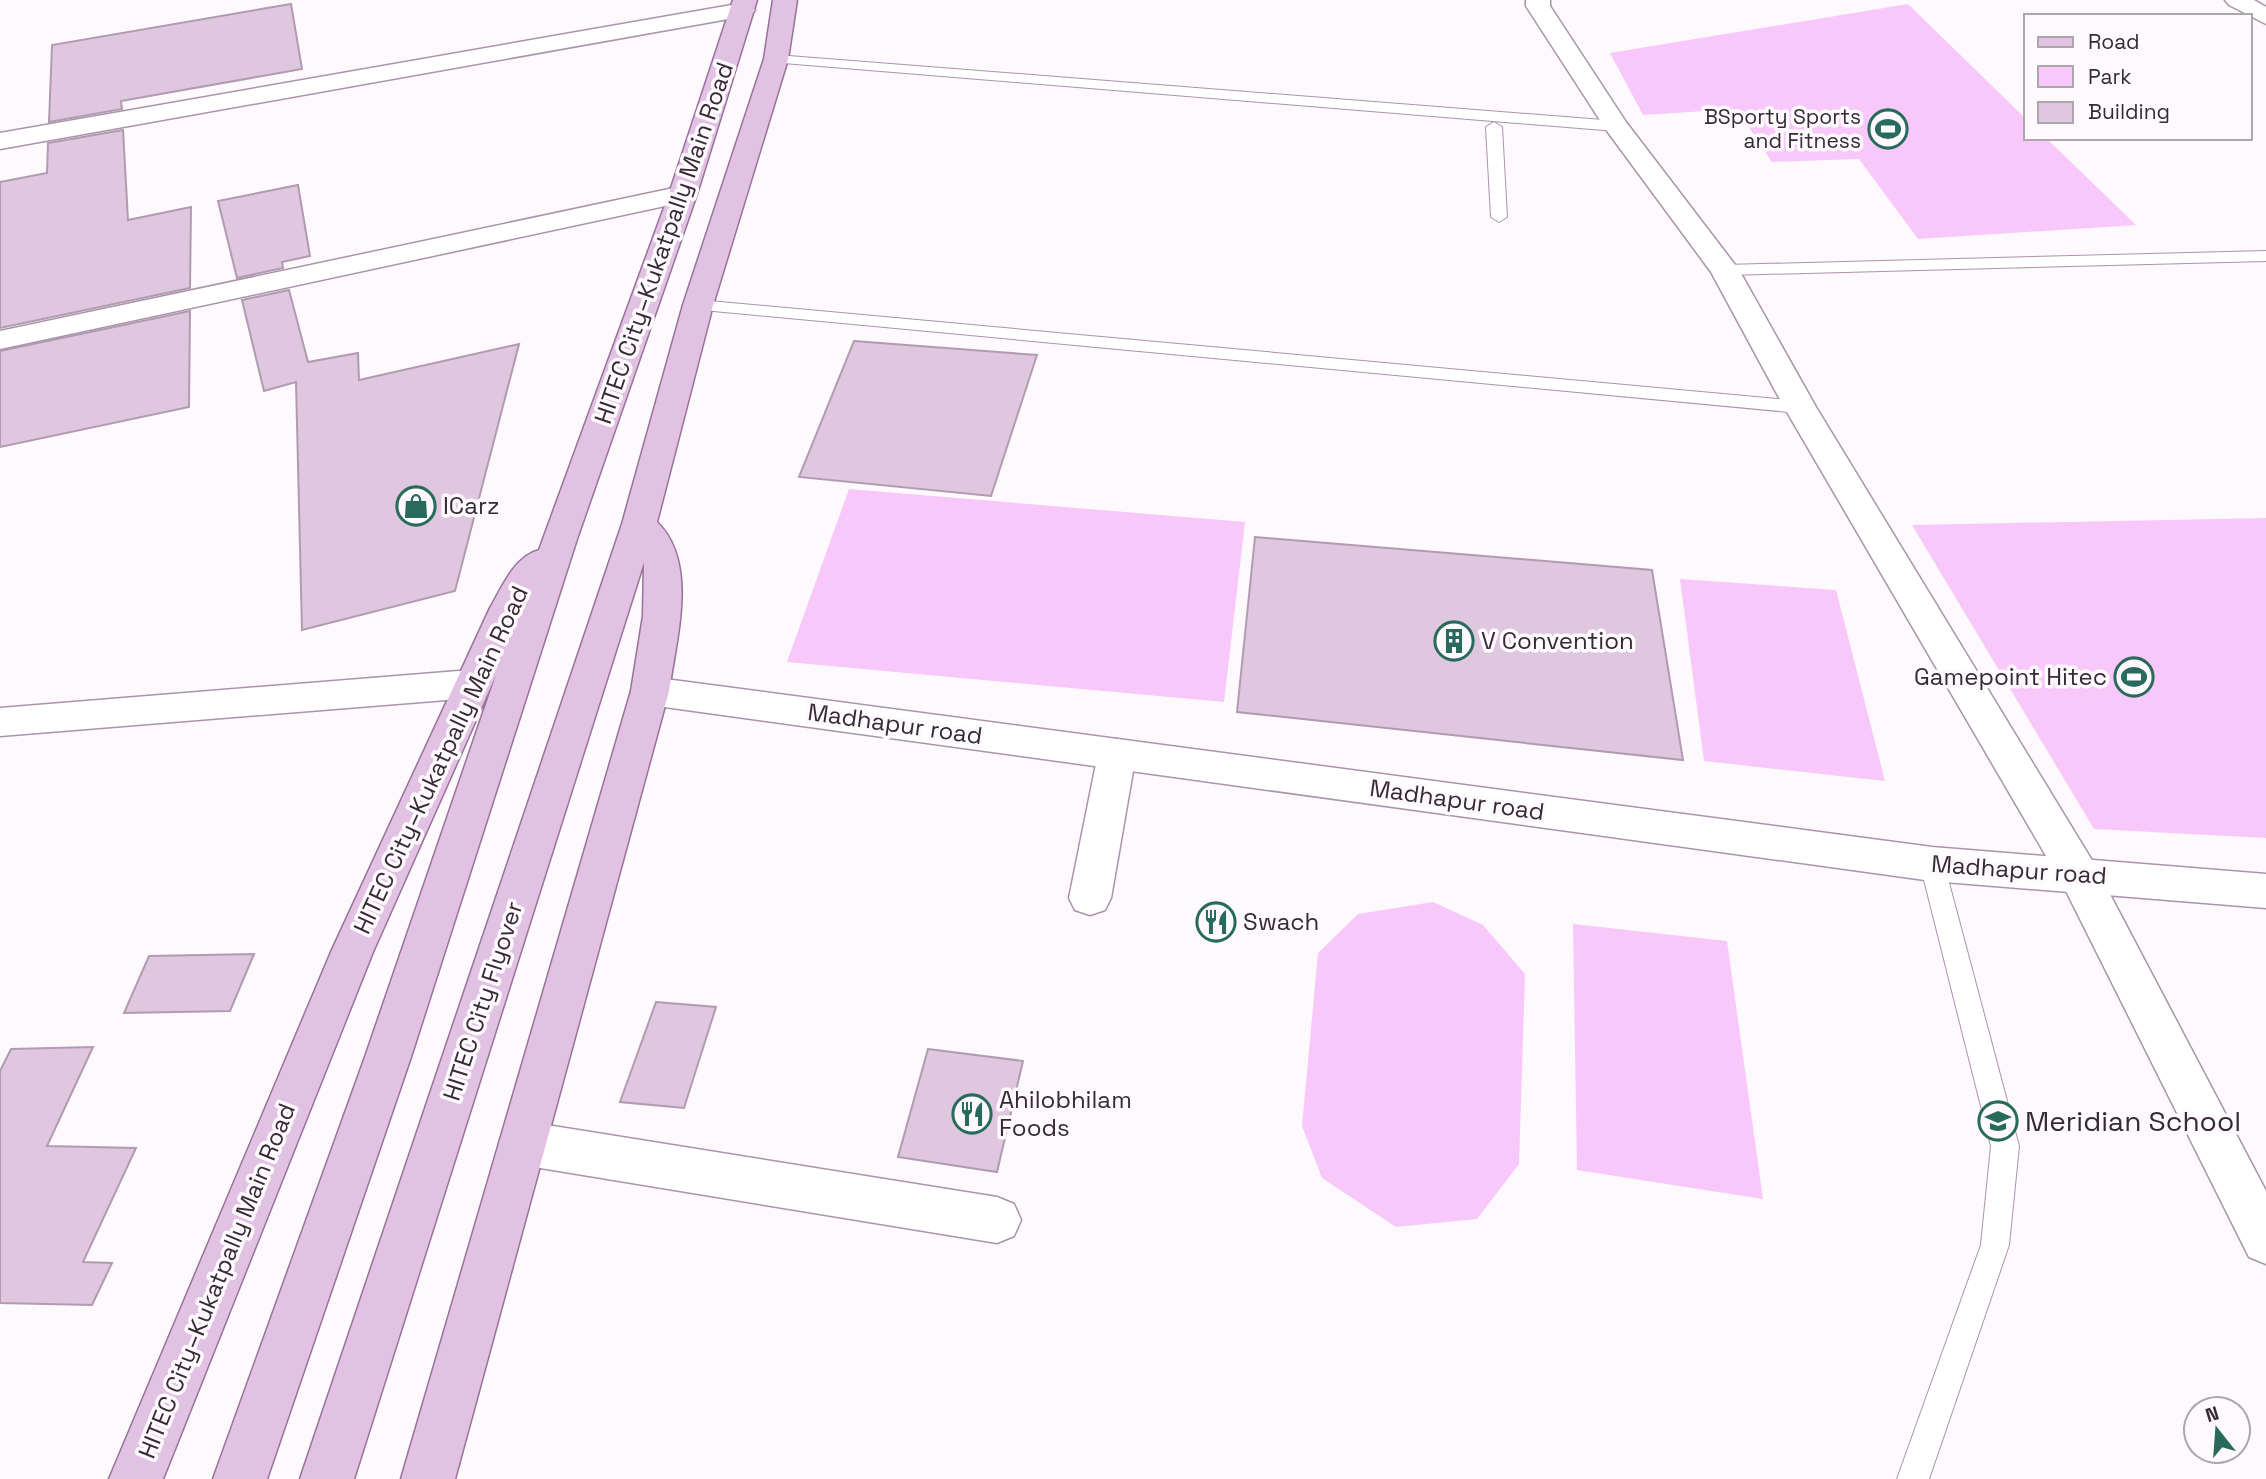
<svg xmlns="http://www.w3.org/2000/svg" width="2266" height="1479" viewBox="0 0 2266 1479" font-family="'Space Grotesk',sans-serif">
<style>
.green{fill:#f9c8fa}
.building{fill:#dec7df;stroke:#b19bb1;stroke-width:2}
.lines{fill:none;stroke-linecap:round;stroke-linejoin:round}
.service-casing{stroke:#a994aa;stroke-width:2}
.minor-casing{stroke:#a994aa;stroke-width:3}
.tertiary-casing{stroke:#a994aa;stroke-width:3}
.primary-casing{stroke:#98729a;stroke-width:3}
.service{fill:#fff;fill-rule:evenodd}
.minor{fill:#fff;fill-rule:evenodd}
.tertiary{fill:#fff;fill-rule:evenodd}
.primary{fill:#e2c2e3;fill-rule:evenodd}
.labels{text-anchor:middle;stroke-width:7;stroke-linejoin:round;paint-order:stroke}
.far-poi-label{font-size:21px;fill:#342b34;stroke:#fdf9fd;text-anchor:end}
.street-label{font-size:24px;fill:#342b34;stroke:#fdf9fd}
.poi-label{font-size:24px;fill:#342b34;stroke:#fdf9fd;text-anchor:start}
.near-poi-label{font-size:28px;fill:#342b34;stroke:#fdf9fd;text-anchor:start}
</style>
<rect width="100%" height="100%" fill="#fdf9fd"/>
<path class="green" d="M1908,4L2026,119V138H2046L2136,225L1918,239L1859,159L1772,162L1737,109L1643,115L1610,53Z
M849,489L1245,522L1224,702L787,662Z
M2266,518V838L2094,829L1912,525Z
M1680,579L1836,590L1885,781L1704,761Z
M1433,902L1483,925L1525,974L1519,1164L1477,1219L1396,1227L1322,1178L1302,1126L1318,953L1358,914Z
M1573,924L1727,941L1763,1199L1577,1170Z"/>
<path class="building" d="M291,4L302,69L121,101L122,109L49,122L52,45Z
M123,130L128,220L191,207L190,288L0,328V182L47,173L48,143Z
M298,185L310,256L282,262L283,268L237,278L218,201Z
M289,290L308,362L358,353L359,380L519,344L455,591L302,630L296,382L264,391L242,300Z
M190,311L189,407L0,447V351Z
M854,341L1037,355L991,496L799,477Z
M1255,537L1652,570L1683,760L1237,712Z
M254,954L230,1011L124,1013L149,956Z
M656,1002L716,1007L684,1108L620,1102Z
M93,1047L47,1146L136,1148L83,1262L112,1263L92,1305L0,1303V1071L11,1049Z
M928,1049L1023,1061L997,1172L898,1157Z"/>
<g class="lines">
<g class="service-casing">
<path id="service" d="M776,55L1616,121L1624,126L1616,131L771,62L769,59L771,56Z
M1494,122L1502,127L1507,217L1499,222L1491,217L1486,127Z
M2266,251V261L1725,275L1716,270L1725,265Z
M698,300L1800,401L1809,407L1800,413L692,309L689,305L692,301Z
M1932,854L1941,857L1944,864L2019,1146L2009,1245L1929,1479H1897L1981,1245L1991,1146L1920,864L1923,857Z"/>
</g>
<g class="minor-casing">
<path id="minor" d="M1526,0H1550V6L1626,122L1739,270L1816,407L2093,862L2266,1191V1264L2249,1257L2063,885L1784,407L1711,272L1607,131L1526,6Z
M2225,0H2254L2266,7V24L2229,5Z
M743,3L751,5L755,10L751,15L0,149V133Z
M683,186L693,188L697,194L693,200L0,349V331Z
M471,670L484,674L490,684L484,694L471,698L0,736V708Z
M1117,739L1131,743L1136,754L1111,898L1105,910L1090,915L1075,910L1069,898L1098,754L1103,743Z
M522,1121L997,1197L1014,1204L1021,1220L1014,1236L997,1243L522,1165L505,1158L499,1143L505,1128Z"/>
</g>
<g class="tertiary-casing">
<path id="tertiary" d="M650,677L1932,847L2266,874V908L1932,881L650,705L637,701L631,691L637,681Z"/>
</g>
<g class="primary-casing">
<path id="primary" d="M733,0H757L697,194L577,539L411,1057L267,1479H213L365,1057L496,675L373,952L163,1479H109L331,952L490,608C502,587 514,557 539,550L669,194Z
M773,0H797L788,59L713,305L657,522C699,563 676,639 669,691L455,1479H401L631,691L643,616L644,562L354,1479H300L622,524L683,305L764,59Z"/>
</g>
<use href="#service" class="service"/>
<use href="#minor" class="minor"/>
<use href="#tertiary" class="tertiary"/>
<use href="#primary" class="primary"/>
</g>
<defs>
<g id="stadium-ring" transform="scale(2.0125)"><circle r="9.5" fill="#fdf9fd" stroke="#286a5b" stroke-width="1.5"/><path d="M0-5a6.5 5 0 1 0 0 10a6.5 5 0 1 0 0-10ZM-3.5-1.8h7v3.6h-7Z" fill="#286a5b"/></g>
<g id="shop-ring" transform="scale(2.0125)"><circle r="9.5" fill="#fdf9fd" stroke="#286a5b" stroke-width="1.5"/><path d="M-5-2.5h2.3a2.7 3.5 0 0 1 5.4 0H5L5.5 6h-11ZM-1.5-2.5h3a1.5 2.3 0 0 0-3 0Z" fill="#286a5b"/></g>
<g id="building-ring" transform="scale(2.0125)"><circle r="9.5" fill="#fdf9fd" stroke="#286a5b" stroke-width="1.5"/><path d="M-4-6H4V6H1V3H-1V6H-4ZM-2.5-4.3h1.7v1.8h-1.7ZM.8-4.3h1.7v1.8H.8ZM-2.5-1h1.7V.8h-1.7ZM.8-1h1.7V.8H.8Z" fill="#286a5b"/></g>
<g id="restaurant-ring" transform="scale(2.0125)"><circle r="9.5" fill="#fdf9fd" stroke="#286a5b" stroke-width="1.5"/><path d="M-5-6h1v4h1v-4h1v4h1v-4h1v5L-1.5 .5V6h-2V.5L-5-1ZM5-6V6H3V1.5H1.5Q1.5-4 5-6Z" fill="#286a5b"/></g>
<g id="school-ring" transform="scale(2.0125)"><circle r="9.5" fill="#fdf9fd" stroke="#286a5b" stroke-width="1.5"/><path d="M0-5L7-2L0 1L-7-2ZM-4 1L0 2.5L4 1V4Q0 6-4 4Z" fill="#286a5b"/></g>
</defs>
<g fill-rule="evenodd">
<use href="#stadium-ring" x="1888" y="129"/>
<use href="#shop-ring" x="416" y="506"/>
<use href="#building-ring" x="1454" y="641"/>
<use href="#stadium-ring" x="2134" y="677"/>
<use href="#restaurant-ring" x="1216" y="922"/>
<use href="#restaurant-ring" x="972" y="1114"/>
<use href="#school-ring" x="1998" y="1121"/>
</g>
<g class="labels">
<g class="far-poi-label">
<text x="1861" y="124">BSporty Sports<tspan x="1861" dy="24">and Fitness</tspan></text>
</g>
<g class="street-label">
<text transform="translate(664 243) rotate(-71)" y="8">HITEC City–Kukatpally Main Road</text>
<text transform="translate(895 724) rotate(8)" y="8">Madhapur road</text>
<text transform="translate(441 760) rotate(-65)" y="8">HITEC City–Kukatpally Main Road</text>
<text transform="translate(1457 800) rotate(8)" y="8">Madhapur road</text>
<text transform="translate(2019 870) rotate(4)" y="8">Madhapur road</text>
<text transform="translate(483 1001) rotate(-72)" y="8">HITEC City Flyover</text>
<text transform="translate(217 1281) rotate(-68)" y="8">HITEC City–Kukatpally Main Road</text>
</g>
<g class="poi-label">
<text x="443" y="514">ICarz</text>
<text x="1481" y="649">V Convention</text>
<text x="2107" y="685" text-anchor="end">Gamepoint Hitec</text>
<text x="1243" y="930">Swach</text>
<text x="999" y="1108">Ahilobhilam<tspan x="999" dy="28">Foods</tspan></text>
</g>
<g class="near-poi-label">
<text x="2025" y="1131">Meridian School</text>
</g>
</g>
<rect x="2024" y="14" width="228" height="126" fill="#fdf9fd" stroke="#ada7ad" stroke-width="2"/>
<rect x="2038" y="37" width="35" height="10" fill="#e2c2e3" stroke="#ada7ad" stroke-width="2"/>
<text x="2088" y="49" font-size="21" fill="#342b34">Road</text>
<rect x="2038" y="66" width="35" height="21" fill="#f9c8fa" stroke="#ada7ad" stroke-width="2"/>
<text x="2088" y="84" font-size="21" fill="#342b34">Park</text>
<rect x="2038" y="102" width="35" height="21" fill="#dec7df" stroke="#ada7ad" stroke-width="2"/>
<text x="2088" y="119" font-size="21" fill="#342b34">Building</text>
<g transform="translate(2217 1430) rotate(343)"><circle r="33" fill="#fdf9fd" stroke="#ada7ad" stroke-width="2"/>
<path d="M0-5L12 26L0 18L-12 26Z" fill="#286a5b"/>
<text y="-10" font-size="19" font-weight="bold" text-anchor="middle" fill="#342b34">N</text>
</g>
</svg>
